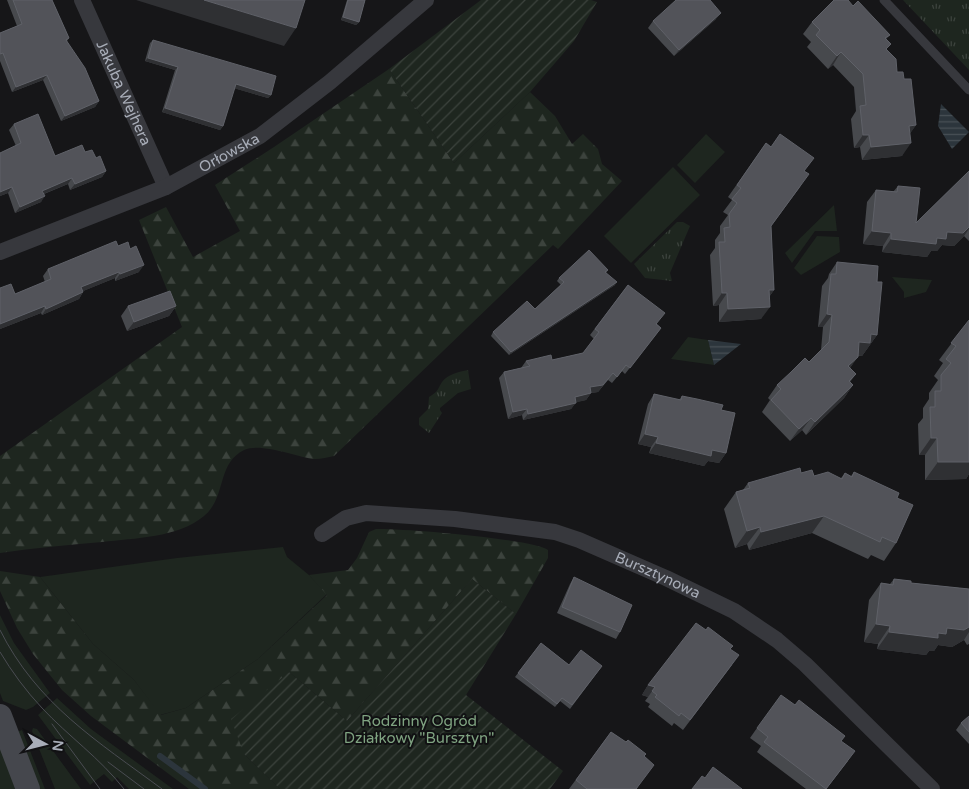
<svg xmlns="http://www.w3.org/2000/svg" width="969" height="789" viewBox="0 0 969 789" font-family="'Varela Round',sans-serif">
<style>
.grass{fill:#1e261f}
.forest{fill:url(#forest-firs)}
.park{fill:url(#park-tufts)}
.garden{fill:url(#garden-furrows)}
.water{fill:url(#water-rules)}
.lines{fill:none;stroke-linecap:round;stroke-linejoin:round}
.stream{stroke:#2c353c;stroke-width:6}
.lane{stroke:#37383d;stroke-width:9}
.street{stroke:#37383d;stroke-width:16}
.secondary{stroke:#45474d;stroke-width:24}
.tram{stroke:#4a4c52;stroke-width:1}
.wall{fill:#47494d}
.shaded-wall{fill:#2f3033}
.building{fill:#525359;stroke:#5f6168}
.labels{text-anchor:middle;stroke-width:4;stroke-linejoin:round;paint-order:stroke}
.street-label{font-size:15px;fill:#a8adb8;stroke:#111113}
.park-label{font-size:15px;fill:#7fa381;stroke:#111113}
</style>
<defs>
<pattern id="forest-firs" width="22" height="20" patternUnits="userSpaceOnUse" patternTransform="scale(1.25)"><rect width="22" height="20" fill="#1e261f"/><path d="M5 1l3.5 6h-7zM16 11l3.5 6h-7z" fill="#3c433d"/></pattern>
<pattern id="park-tufts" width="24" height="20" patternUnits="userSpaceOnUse" patternTransform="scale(1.25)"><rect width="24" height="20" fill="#1e261f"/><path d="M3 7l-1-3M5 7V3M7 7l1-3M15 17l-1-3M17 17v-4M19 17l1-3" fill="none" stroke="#3c433d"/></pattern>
<pattern id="garden-furrows" width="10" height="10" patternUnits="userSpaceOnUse" patternTransform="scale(1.25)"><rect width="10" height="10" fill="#1e261f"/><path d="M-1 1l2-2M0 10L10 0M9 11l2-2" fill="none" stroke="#3c433d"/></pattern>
<pattern id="water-rules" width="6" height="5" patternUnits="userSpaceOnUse" patternTransform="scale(1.25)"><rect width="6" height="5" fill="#2c353c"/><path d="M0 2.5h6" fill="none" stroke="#485056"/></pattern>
</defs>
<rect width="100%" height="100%" fill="#161618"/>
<path class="grass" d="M706,134L725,152L695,183L677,165Z
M673,167L700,195L631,263L604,236Z
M834,205L837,231H815L792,263L785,253Z
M817,236L839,237L840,252L801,275L794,268Z
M892,277L932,280L926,292L904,298V292Z
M688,337L708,340L714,365L671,359Z
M283,547L287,557L309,575L327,594L258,659L186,708L160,715L134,680L93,644L40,577L177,558Z
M0,615L14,643L50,693L33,707L26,710L3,701L0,693Z
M57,698L91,729L173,789H129L117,777L112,782L104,774L90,785L38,715Z
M33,728L37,729L81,789H55L32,731Z
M22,730L45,789H38L17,732Z
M0,744L17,789H0Z"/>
<path class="forest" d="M389,69L454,163L530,92L555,116L572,144L583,134L598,149L602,164L622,181L558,249L553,245L334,456C328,457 321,459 315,459C296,457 261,442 244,450C216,464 227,497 204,516C178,538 134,538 102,542C68,545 34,548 0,553V456L182,327L139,220L166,207L193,257L240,231L215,185L274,147Z
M376,529C399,528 534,539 548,550V558L516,614L472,579L347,721L289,672L244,754L280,789H189L91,716L62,690L33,654L17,628L0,591V571L40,577L93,644L134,680L161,715L186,708L258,659L327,595L309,575L348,570L357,558L369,532Z"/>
<path class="park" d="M903,0H969V70Z
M677,222H683L690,226L670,273L672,281L645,278L634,264Z
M468,370L471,389L458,393L440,408V410L442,413L429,433L419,425V418L428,409L429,397C439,391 437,390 442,382C448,374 459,372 468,370Z"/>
<path class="garden" d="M481,0H591L597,2L574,41L530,92L454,163L389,69Z
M472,579L516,614L466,695L563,771L550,789H280L244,754L231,719L289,672L347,721Z"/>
<path class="water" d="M941,104L969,132L952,149L938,126Z
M708,340L741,344L714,365Z"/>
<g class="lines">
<path class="stream" d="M160,756L205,789"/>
<path class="lane" d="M884,0L969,90"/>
<g class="street">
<path id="s1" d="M82,0L166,187"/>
<path id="s2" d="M0,252L166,187L260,136L330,82L426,0"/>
<path id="s3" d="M322,534L346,518L366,513L455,519L555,532L579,540L666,578L734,611L777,640L805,664L932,789"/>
</g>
<path class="secondary" d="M0,716L28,789"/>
<path class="tram" d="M0,630C37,704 97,741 162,789
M0,652C12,672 26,691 42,708C68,736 100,758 124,789
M52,724L100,789
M108,762L144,789"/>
</g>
<path class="wall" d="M7,0H52L69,38L67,41L99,101L95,107L61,121L43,80L12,92L0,61V33L17,26Z
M347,0H365L359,22L356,25L341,20Z
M853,6L890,35L886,39L887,50L897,72L904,79L916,125L910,133L902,156L862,160L860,147L854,148L851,119L856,111L854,87L833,65L828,69L807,47L811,42L803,34L812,22Z
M716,19L674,56L648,28L653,21Z
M153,40L271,95L268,98L234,88L223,126L220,130L162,112L175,70L145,61L150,43Z
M14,124L55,156L85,152L96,158L106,171L102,177L70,190L68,184L44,194L41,202L15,213L8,193L0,196V153L16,146L9,130Z
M766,143L804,172L800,187L771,226L774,290L769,297L761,319L719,322V305L713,306L710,255L715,248V240L720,233V226L728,215L723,212L732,200L728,197Z
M969,171V241L964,236L954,246L942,245L937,251H931L927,257L882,252L883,246L863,244L867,202L876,190L893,192L898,186L916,223Z
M118,246L139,272L115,281V278L83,291V292L79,299L42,315L41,313L0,329V288L15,294L45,282L43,276L48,269Z
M837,262L877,282V335L862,356H858L850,368L856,374L850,382L853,385L844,398L806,435L802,430L790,441L762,412L770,400L768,398L777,385L809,362L821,350L823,327H818L822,286L828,278L829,274Z
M608,270L606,273L615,285L509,355L491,336L493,332L535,309L561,285L557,281L559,278Z
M628,285L657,324L661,328L625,374L622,371L612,383L608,380L598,392L591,393L586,400L576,402L571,409L523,420L522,415L508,419L499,378L504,372L521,368L526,361L552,360L583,353L594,339L590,335Z
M128,306H176L169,316L127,331L121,316Z
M969,320V474L966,479L925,480V455H919L918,424L923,418V408L929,399V393L938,380L934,376L943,363L939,360Z
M654,394L679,400L682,396L721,410L726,453L719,463L708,461L704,466L649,453L651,447L638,444L648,404Z
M854,472L897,498L896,543L884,561L871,555L868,559L812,533L749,550L747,544L735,548L724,509L736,492L743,490L748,483L801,473L814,476L841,478L845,473L851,476Z
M574,577L620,632L616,639L557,613L570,584Z
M894,579L911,583L969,589V644L967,645L964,640L952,647L938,645L934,651H929L926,655L877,649L878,644L864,642L869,600L881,583L890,584Z
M541,643L569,665L602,666L570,709L560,701L555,707L515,677Z
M730,649L732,665L683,730L674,723L672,726L648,707L650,704L645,701L648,697L642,695L648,685Z
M795,705L845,736L841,741L848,761L826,789H806L757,752L761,746L750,738L757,728Z
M969,716V744L956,730L961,723Z
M611,732L644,756L637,789H569Z"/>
<path class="shaded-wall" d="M136,0H204L296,28L284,46Z
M721,13L716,19L674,56L679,50Z
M343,17L359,22L356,25L341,20Z
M841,52L833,65L828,69L837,56Z
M148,58L178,67L175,70L145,61Z
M47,75L43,80L12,92L16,87Z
M236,84L271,95L268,98L233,88Z
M99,101L95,107L61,121L65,116Z
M165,108L223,126L220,130L162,112Z
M916,125L907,138L909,126Z
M863,135H869L860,147L854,148Z
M911,143L902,156L862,160L871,147Z
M106,171L102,177L70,190L75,184Z
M72,178L68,184L38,196L42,191Z
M12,187L8,193L0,196V192Z
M45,196L41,202L15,213L20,207Z
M969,227V229L964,236L954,246L942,245L937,251H931L927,257L882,252L891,239L937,238L947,232Z
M872,231L891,233L883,246L863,244Z
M144,265L139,272L115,281L120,274Z
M119,272L115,278L76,294L81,287Z
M617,282L615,285L509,355L511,352Z
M769,290H774L765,303Z
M83,292L79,299L42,315L46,309Z
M722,293H727L719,305L713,306Z
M45,306L41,313L0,329V324Z
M176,306L169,316L127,331L134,322Z
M770,307L761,319L719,322L728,309Z
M827,314L832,315L823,327H818Z
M871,334L877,335L862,356L850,355L859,342Z
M858,357L849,369L848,366Z
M613,373L598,392L585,394L590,387Z
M853,385L844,398L806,435L815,422Z
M591,393L586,400L570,404L575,397Z
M576,403L571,409L523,420L528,414Z
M527,409L522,415L508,419L513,412Z
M811,418L802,430L790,441L799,429Z
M645,434L658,437L651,447L638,444Z
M931,438H937L925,455H919Z
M656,443L712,450L726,453L719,463L708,461L704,466L649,453Z
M969,458V474L966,479L925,480L938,462Z
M824,516L812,533L749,550L761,532Z
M760,527L747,544L735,548L747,531Z
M876,624L890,626L878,644L864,642Z
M969,627V632L964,640L952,647L938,645L934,651H929L926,655L877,649L889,632L938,633L947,628Z
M648,685L655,687L648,697L642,695Z"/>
<path class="building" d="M13,0H52L69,38L66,40L85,68L99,101L65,116L47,75L16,87L3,53L0,54V33L22,24Z
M204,0H305L296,28Z
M348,0H365L359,22L343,17Z
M676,0H710L721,13L679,50L653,21Z
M834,0H848L853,6L858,1L890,35L885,38L891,44L886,49L896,59L897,72H903L904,79H911L916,125L909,126L911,143L871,147L869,135H863L860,106L866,105L863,74L841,52L837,56L816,35L820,30L812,22Z
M153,40L276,76L271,95L236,84L223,126L165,108L178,67L148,58Z
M38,114L55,156L82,145L85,152L92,150L96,158L100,156L106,171L75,184L72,178L42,191L45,196L20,207L12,187L0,192V153L21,143L14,124Z
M780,134L814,158L804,171L809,174L771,226L774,290H769L770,307L728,309L727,293H722L719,242H725L724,228L730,227L729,214L737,203L732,199L741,188L737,185L766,143L771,147Z
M969,171V227L963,233L947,232L946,239L937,238L936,244L891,239V233L872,231L876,190L897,192L898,186L920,188L916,223Z
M116,241L118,246L128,242L130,249L136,246L144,265L120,274L119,272L81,287L83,292L46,309L45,306L0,324V288L11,284L15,294L51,279L48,269Z
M589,250L608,270L605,272L617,282L511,352L493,332L527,301L535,309L564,282L559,278Z
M837,262L878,266L877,282H882L877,335L871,334L870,343L859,342L858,357L848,366L856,374L849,381L853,385L815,422L811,418L799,429L771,400L781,389L777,385L791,372L805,358L809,362L829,342L832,315L827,314L831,274H836Z
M628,285L665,313L656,324L661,328L630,368L626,365L617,377L613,373L603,385L590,387L591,393L575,397L576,403L528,414L527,409L513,412L504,372L530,366L526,361L551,355L552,360L583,353L599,332L595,329Z
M170,291L176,306L134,322L128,306Z
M969,320V462H938L937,438H931L930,407H935V391H941V375L951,363L946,359L956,346L951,343Z
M654,394L681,400L682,396L697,399L723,405L721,410L735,413L726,453L712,450L711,456L686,450L656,443L658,437L645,434Z
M800,468L801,473L812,470L814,476L828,472L842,479L845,473L852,477L854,472L899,493L897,498L913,505L896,543L882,537L880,542L824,516L761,532L760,527L747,531L736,492L750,488L748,483Z
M574,577L632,605L620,632L562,607Z
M894,579L911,581V583L969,589V627L964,630L947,628L946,634L938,633V638L889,632L890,626L876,624L881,583L893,585Z
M696,623L706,630L708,627L733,646L730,649L739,655L690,720L681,713L679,716L655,697L657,695L652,691L655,687L648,685Z
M541,643L569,665L581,650L602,666L572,705L562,698L557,704L518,673Z
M781,695L795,705L799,700L845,736L841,741L855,751L826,789L764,742L768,737L757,728Z
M969,716V732L961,723Z
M611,732L626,742L628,740L646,754L644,756L654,765L636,789H587L576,780Z
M713,767L742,789H692L702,776L705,778Z"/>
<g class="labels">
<g class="street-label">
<text dy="5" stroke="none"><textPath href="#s1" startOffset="102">Jakuba Wejhera</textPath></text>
<text dy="5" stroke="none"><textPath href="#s2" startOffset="250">Orłowska</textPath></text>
<text dy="5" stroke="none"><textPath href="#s3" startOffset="351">Bursztynowa</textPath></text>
</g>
<g class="park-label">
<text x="419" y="726">Rodzinny Ogród<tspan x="419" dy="17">Działkowy "Bursztyn"</tspan></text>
</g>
</g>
<g transform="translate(45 744) rotate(97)" stroke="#111113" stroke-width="4" paint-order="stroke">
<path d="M0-4L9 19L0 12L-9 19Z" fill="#a8adb8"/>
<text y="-8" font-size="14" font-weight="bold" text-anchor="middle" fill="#a8adb8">N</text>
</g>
</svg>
